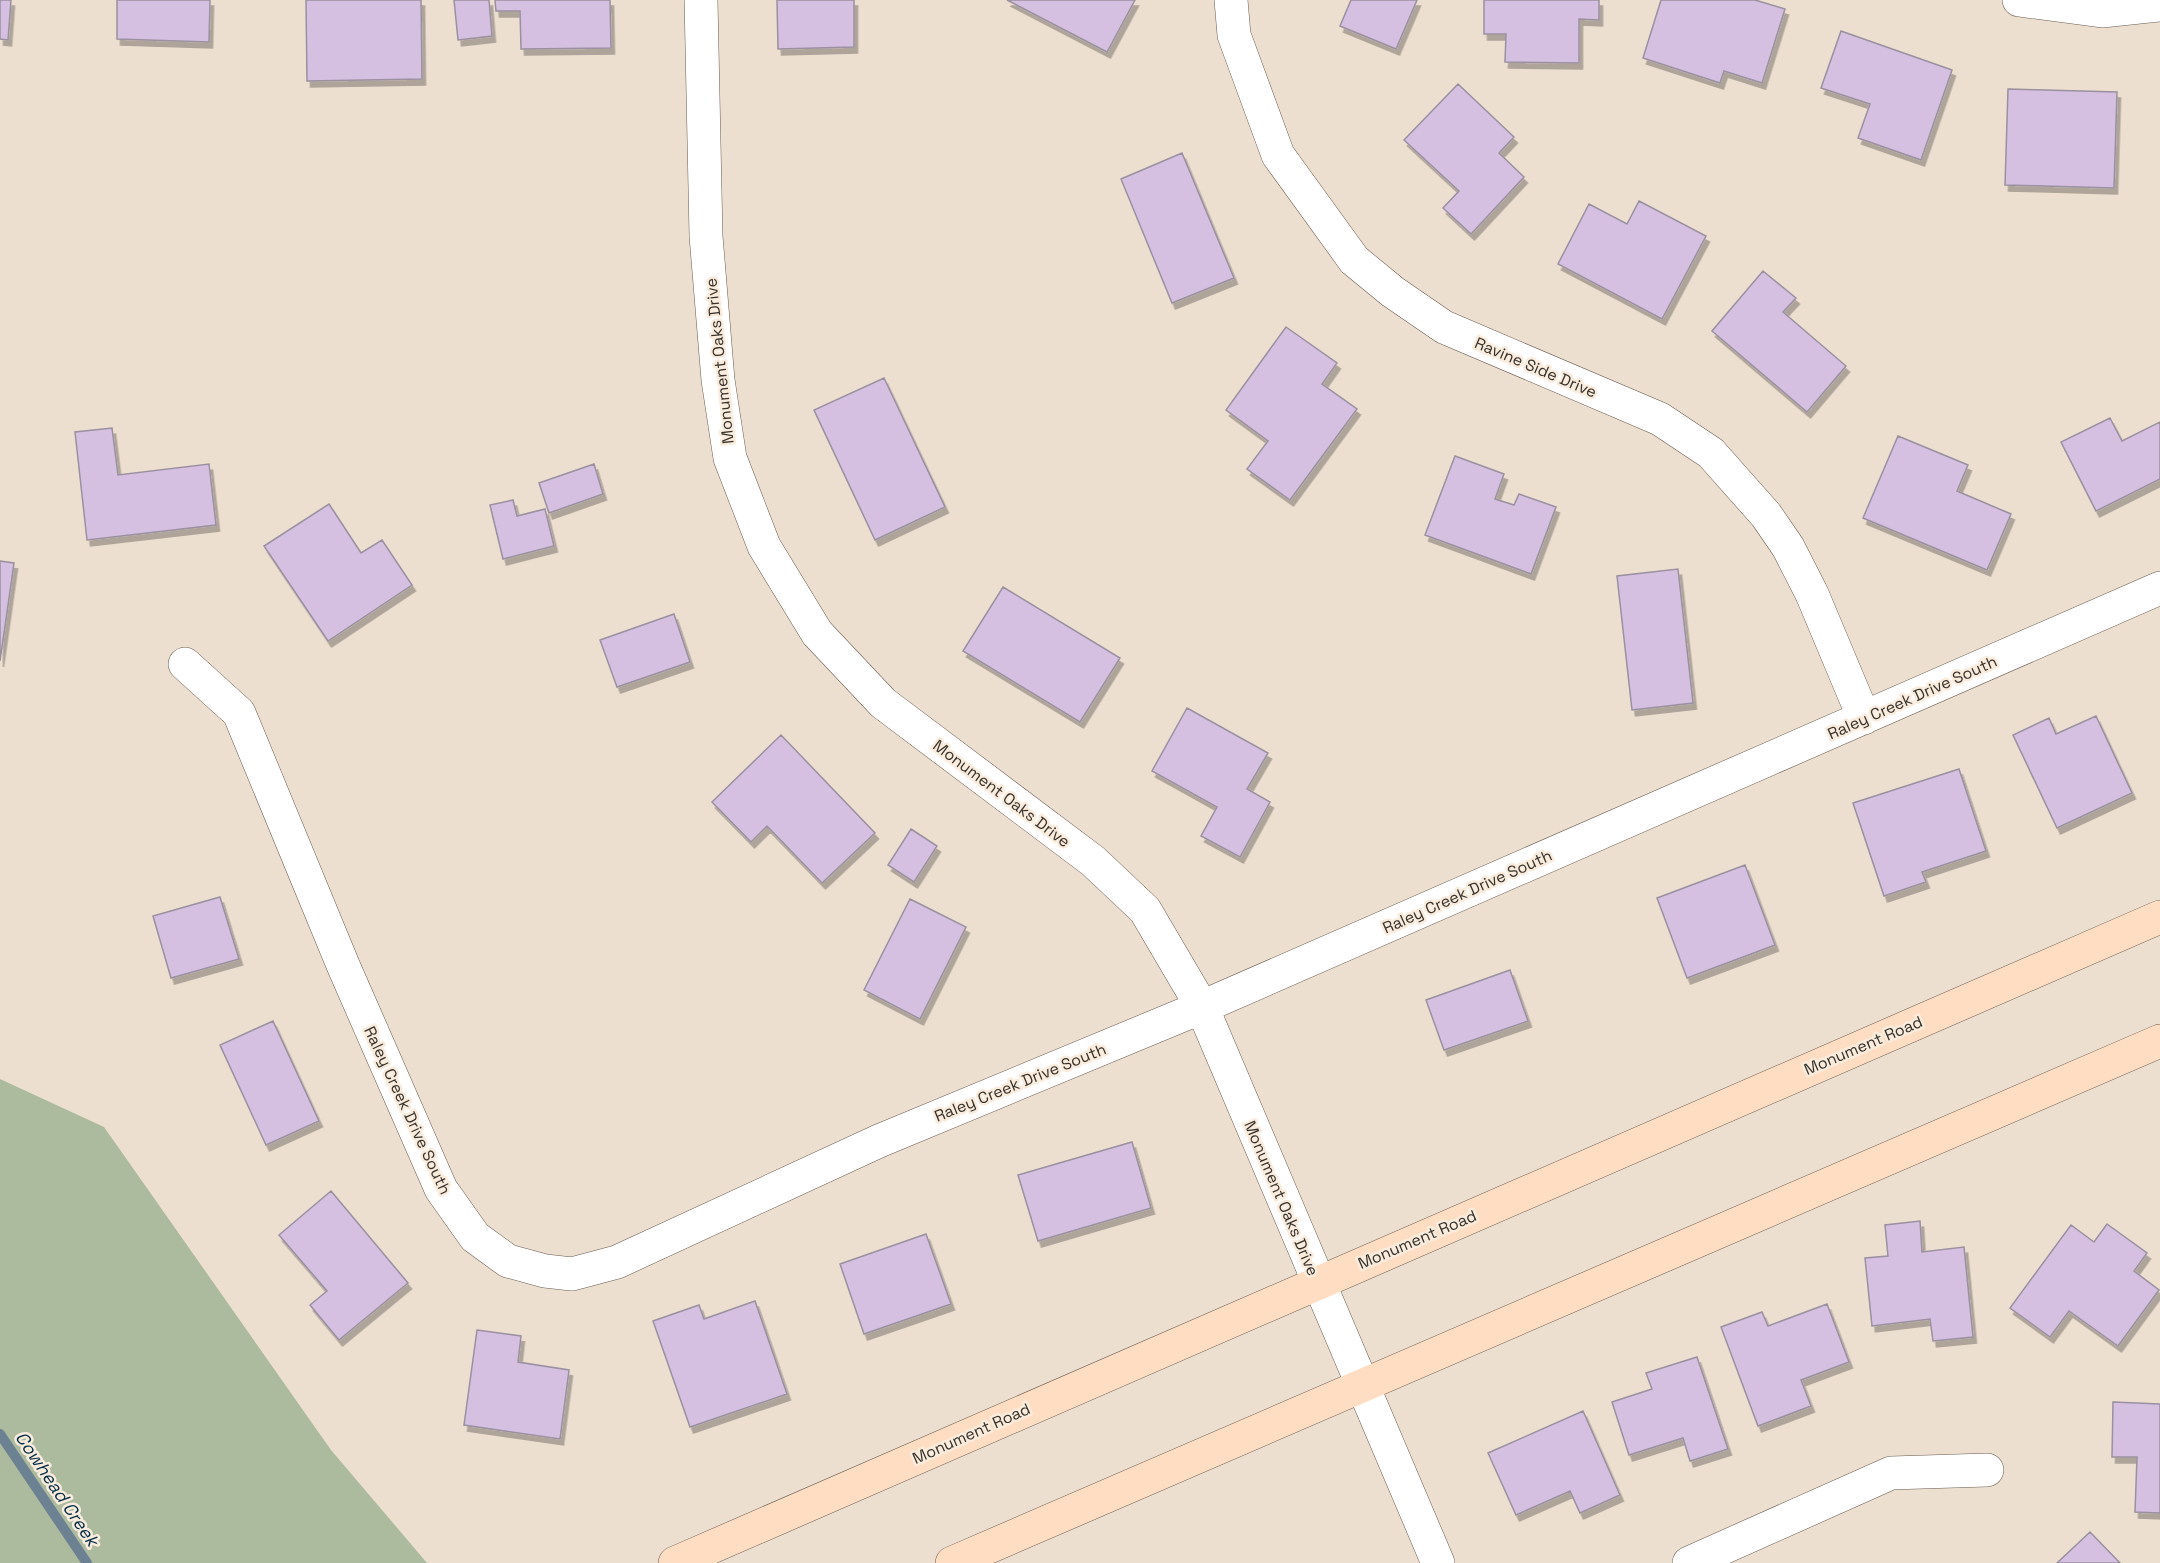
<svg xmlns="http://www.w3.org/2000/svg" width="2160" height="1563" viewBox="0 0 2160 1563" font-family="'Space Grotesk',sans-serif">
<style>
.green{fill:#acba9e}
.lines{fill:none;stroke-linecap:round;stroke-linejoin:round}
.stream{stroke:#6c8292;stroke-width:10}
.building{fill:#d5c0e2;stroke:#9a909f;stroke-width:1.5;filter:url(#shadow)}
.minor-casing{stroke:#685c50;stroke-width:34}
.secondary-casing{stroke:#685c50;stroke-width:34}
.minor{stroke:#fff;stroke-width:33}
.secondary{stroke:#ffddc2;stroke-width:33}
.labels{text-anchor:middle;stroke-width:5;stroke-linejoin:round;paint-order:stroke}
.street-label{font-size:16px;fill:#35302a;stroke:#faecdd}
.water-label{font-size:18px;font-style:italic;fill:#022d48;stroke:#faecdd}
</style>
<defs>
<filter id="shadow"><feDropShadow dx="3.5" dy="6" stdDeviation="0" flood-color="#0004"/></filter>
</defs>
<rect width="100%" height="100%" fill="#eddfd0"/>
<path class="green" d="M0,1079L104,1127L331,1450L427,1563H0Z"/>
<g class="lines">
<path class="stream" d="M0,1434L87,1563"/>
</g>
<path class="building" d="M0,0H11L8,40L0,39Z
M117,0H210L209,42L117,39Z
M306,0H421L422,79L307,81Z
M454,0H489L492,36L458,40Z
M495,0H610L611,48L521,49L520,11H496Z
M777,0H854V47L778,49Z
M1007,0H1135L1107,52Z
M1351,0H1417L1396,49L1340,26Z
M1484,0H1599V20L1579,19V63L1505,62L1506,34H1484Z
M1661,0H1755L1785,9L1762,83L1724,71L1720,83L1643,58Z
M1841,31L1952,70L1921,160L1858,138L1870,104L1821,88Z
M1458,84L1514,137L1499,153L1524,177L1471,234L1443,208L1459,191L1404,140Z
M2008,89L2117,92L2114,188L2005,185Z
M1182,153L1234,278L1172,303L1121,179Z
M1639,201L1706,236L1662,319L1558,264L1589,204L1627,224Z
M1763,271L1796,298L1783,312L1846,366L1807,412L1712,331Z
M1286,327L1337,363L1322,384L1357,409L1290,500L1247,469L1268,441L1226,410Z
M884,378L945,507L875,540L814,410Z
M2110,418L2122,441L2160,422V479L2096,511L2061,442Z
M112,428L118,475L209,464L216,525L87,540L75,432Z
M1898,436L1968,465L1957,491L2011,514L1987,570L1863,518Z
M1455,456L1504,474L1495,499L1514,505L1519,494L1556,507L1531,574L1425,535Z
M594,464L603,494L549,513L539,483Z
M513,500L517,516L545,509L554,546L503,559L490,505Z
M329,504L361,553L382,540L412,585L328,641L264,546Z
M0,561L14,563L0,661Z
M1678,569L1693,703L1632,710L1617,576Z
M1003,587L1120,658L1080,722L963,651Z
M674,614L690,662L617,687L600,640Z
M1187,708L1268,753L1247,789L1270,802L1240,857L1201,836L1217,807L1152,771Z
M2096,716L2132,793L2057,828L2013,735L2049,718L2056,734Z
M781,735L875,833L822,883L767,826L751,842L712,802Z
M1959,769L1986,851L1922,872L1926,882L1884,896L1853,803Z
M911,829L937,846L914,882L888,865Z
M1745,865L1775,945L1687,978L1657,898Z
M220,897L239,959L171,978L153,916Z
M910,899L966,927L920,1019L864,990Z
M1510,970L1528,1021L1444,1050L1426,1000Z
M273,1021L319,1121L266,1145L220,1045Z
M1132,1142L1151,1208L1038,1241L1018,1175Z
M331,1191L408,1283L339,1340L310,1305L327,1291L279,1235Z
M1920,1221L1922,1252L1964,1247L1973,1337L1933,1341L1930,1319L1872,1326L1865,1258L1888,1256L1885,1225Z
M2107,1224L2147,1253L2134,1271L2159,1290L2118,1346L2069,1311L2050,1337L2010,1308L2071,1225L2094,1242Z
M926,1234L951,1304L864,1334L840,1264Z
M755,1301L787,1394L690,1427L653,1321L699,1305L704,1319Z
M1827,1304L1849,1362L1801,1380L1811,1406L1758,1426L1721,1327L1762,1312L1768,1326Z
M477,1330L521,1336L518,1362L569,1370L560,1439L464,1425Z
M1697,1357L1728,1449L1690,1461L1683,1438L1629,1455L1612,1402L1652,1389L1646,1373Z
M2113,1402L2160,1404V1513L2135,1512L2137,1457H2112Z
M1583,1411L1620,1495L1580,1513L1570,1491L1516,1515L1488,1453Z
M2090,1532L2120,1563H2057Z"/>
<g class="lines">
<g class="minor-casing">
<path id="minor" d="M701,0L706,236L718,380L730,458L764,546L817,633L883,703L1093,861L1145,910L1202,1007L1438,1563
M1231,0L1234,35L1278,155L1354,260L1393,292L1444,327L1660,419L1711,453L1766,515L1788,547L1812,594L1864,718
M2019,0L2102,11L2160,5
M185,664L239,713L343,965L441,1189L475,1237L508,1261L545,1271L572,1274L617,1262L879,1141L1202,1007L2160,588
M1689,1563L1891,1473L1987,1470"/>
</g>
<g class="secondary-casing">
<path id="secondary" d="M675,1563L2160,917
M952,1563L2160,1041"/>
</g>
<use href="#minor" class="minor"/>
<use href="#secondary" class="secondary"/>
</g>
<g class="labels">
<g class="street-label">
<text transform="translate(719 361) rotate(-96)" y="6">Monument Oaks Drive</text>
<text transform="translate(1536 367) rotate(23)" y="6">Ravine Side Drive</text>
<text transform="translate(1912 697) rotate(-24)" y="6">Raley Creek Drive South</text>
<text transform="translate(1002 793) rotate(37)" y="6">Monument Oaks Drive</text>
<text transform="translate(1467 891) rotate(-24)" y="6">Raley Creek Drive South</text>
<text transform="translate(1863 1045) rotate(-23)" y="6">Monument Road</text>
<text transform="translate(1020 1082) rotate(-22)" y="6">Raley Creek Drive South</text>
<text transform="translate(408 1110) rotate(65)" y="6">Raley Creek Drive South</text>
<text transform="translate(1282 1198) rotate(67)" y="6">Monument Oaks Drive</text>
<text transform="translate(1417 1239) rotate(-23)" y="6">Monument Road</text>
<text transform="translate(971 1433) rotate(-24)" y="6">Monument Road</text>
</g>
<g class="water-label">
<text transform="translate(57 1489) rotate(56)" y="6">Cowhead Creek</text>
</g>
</g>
</svg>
